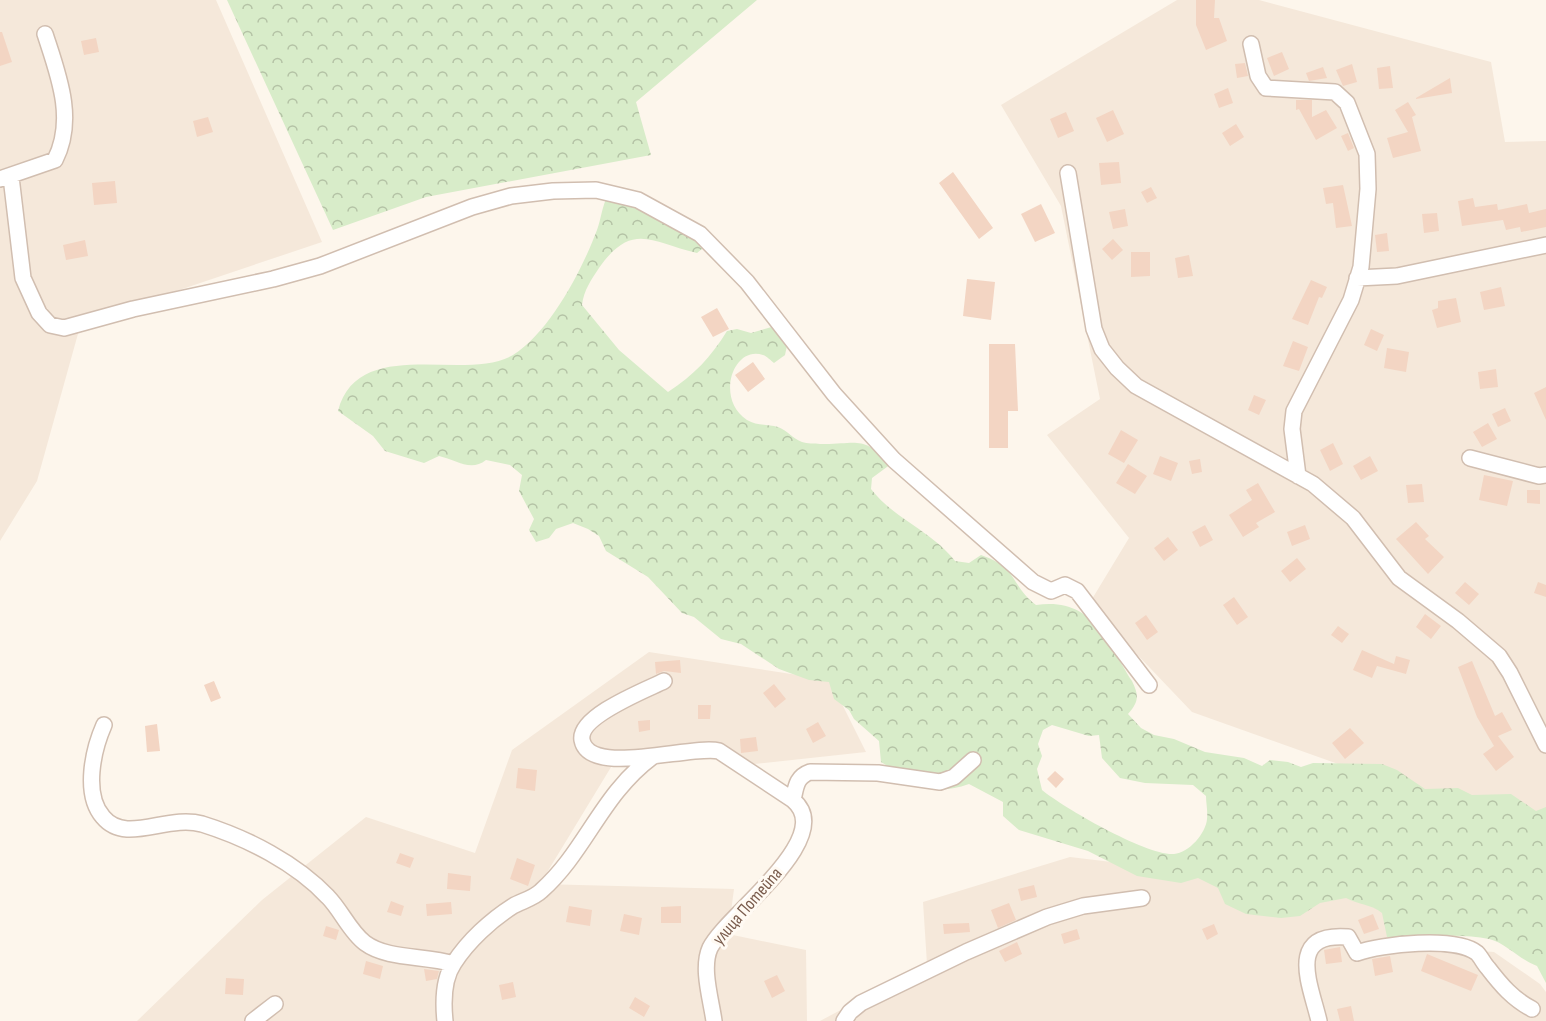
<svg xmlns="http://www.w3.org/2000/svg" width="1546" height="1021" viewBox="0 0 1546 1021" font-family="'Sofia Sans Condensed',sans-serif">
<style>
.residential{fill:#f5e8da}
.forest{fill:url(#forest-crowns);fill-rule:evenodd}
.building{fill:#f3d5c3}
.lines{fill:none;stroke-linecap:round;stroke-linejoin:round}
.street-casing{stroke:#d1beb0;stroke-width:18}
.street{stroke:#fff;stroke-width:15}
.labels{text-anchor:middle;stroke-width:6;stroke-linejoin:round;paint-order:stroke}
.street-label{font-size:18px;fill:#7a5c4d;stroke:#fffaf3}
</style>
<defs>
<pattern id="forest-crowns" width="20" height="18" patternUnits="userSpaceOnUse" patternTransform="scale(1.5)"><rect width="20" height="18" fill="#d8ecc9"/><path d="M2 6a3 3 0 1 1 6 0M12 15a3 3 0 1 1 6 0" fill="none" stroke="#b4c2a5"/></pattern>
</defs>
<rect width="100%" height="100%" fill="#fdf6ec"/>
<path class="residential" d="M0,0H216L322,242L81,323L37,481L0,541Z
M1177,0H1259L1491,62L1505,142L1546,141V838L1192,712L1089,604L1129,538L1047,435L1100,399L1061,206L1001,105Z
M649,652L830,680L866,752L754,764L712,742L619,754L540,884L734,889L728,934L806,950L807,1021H137L262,900L366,817L475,853L512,750Z
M1070,857L1327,888L1387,907L1440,948L1494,952L1540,984L1546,992V1021H820L927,964L923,902Z"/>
<path class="forest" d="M227,0H757L636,102L651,155L426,197L333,230Z
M608,195L642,205L698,240L703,248L697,253C651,242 632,221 599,268C591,280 584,290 582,305L619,350L668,392C694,375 711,357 727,331L737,329L751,333L775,326L788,341L785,355L774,363C771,361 767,356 763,355C733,345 715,399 747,420C757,426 768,424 778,427C787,430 793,439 802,442C807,444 815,443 820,444C857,445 861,434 891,464L872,478L871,489C894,519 932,531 955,561L969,563L981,555C1019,568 1009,584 1036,605C1093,597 1106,640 1132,681C1139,695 1139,702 1128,714L1141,728L1154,735L1174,739L1205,752L1244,758L1262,766L1270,760L1288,762L1301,767L1313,763L1382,764L1397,770L1425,789L1458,788L1472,795L1511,794L1536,811L1546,807V983L1537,966C1520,960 1506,943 1489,939C1456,932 1420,939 1387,937L1382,913C1371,904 1359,905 1346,898L1320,903L1300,916L1281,918L1246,914L1225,904L1218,888L1198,878L1181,883L1137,876L1088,851L1019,830L1003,816V802L969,784C929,798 915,782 881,762L879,741L854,719L849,710L834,699L829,682L809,680L779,669L741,644L721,639L694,617L682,613L648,577L606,551L599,536L588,529L573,523L556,529L549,538L536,542L529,530L534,519L519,491L522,475L510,465L486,460C471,472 456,460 439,456L424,463L385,451L373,436L338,411C358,334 466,383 513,355C550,332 582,270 597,230C601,219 602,206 608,195ZM1052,725L1089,736L1099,735L1102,758L1120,778L1145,783L1193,785L1206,796C1206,803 1208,812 1207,819C1206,833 1189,853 1174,854C1147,856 1064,808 1042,790L1037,769L1042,756L1038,744L1043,730Z"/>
<path class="building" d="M1196,0H1215L1214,18H1219L1227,41L1206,50L1196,25Z
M0,32H2L12,62L0,66Z
M96,38L99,52L84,55L81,41Z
M1282,52L1289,69L1274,76L1267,58Z
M1245,63L1248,76L1237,78L1235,64Z
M1352,64L1357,82L1343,86L1336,70Z
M1390,66L1393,88L1379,89L1377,68Z
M1323,67L1327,78L1309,81L1306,73Z
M1450,78L1452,93L1416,99V98Z
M1228,88L1233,103L1219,108L1214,94Z
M1296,100H1312V117L1326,110L1337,128L1316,140L1299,109L1296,110Z
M1408,102L1416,115L1412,117L1421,151L1393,158L1387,138L1408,132L1395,110Z
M1113,110L1124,134L1107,142L1096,118Z
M1066,112L1074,131L1058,138L1050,119Z
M208,117L213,132L197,137L193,121Z
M1236,124L1244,137L1230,146L1222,133Z
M1348,133L1354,148L1348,151L1341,136Z
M1119,162L1121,183L1101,185L1099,163Z
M953,172L993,228L979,239L939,183Z
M115,181L117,203L94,205L92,183Z
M1343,185L1352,226L1336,228L1333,203L1326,204L1323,188Z
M1151,187L1157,198L1147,203L1141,192Z
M1473,198L1475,207L1497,204L1498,210L1527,204L1529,213L1546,209V227L1521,232L1520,227L1506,230L1503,220L1462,226L1458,201Z
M1041,204L1055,233L1035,242L1021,214Z
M1125,209L1128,226L1113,229L1109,212Z
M1437,213L1439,231L1424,233L1422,214Z
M1387,233L1389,251L1377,252L1375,235Z
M1113,239L1123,250L1112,260L1102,249Z
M85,240L88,256L66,260L63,245Z
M1131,252H1150V276L1131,277Z
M1189,255L1193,276L1178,278L1175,258Z
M967,279L995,282L991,320L963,316Z
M1311,280L1327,287L1322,298L1319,297L1308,325L1292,319Z
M1501,287L1505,306L1484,310L1480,292Z
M1456,298L1461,322L1437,328L1432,310L1438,308V301Z
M717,308L729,329L713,337L701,317Z
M1371,329L1384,335L1377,351L1364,345Z
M1293,341L1308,347L1299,371L1283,366Z
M989,344H1015L1018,411H1008V448H989Z
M1387,348L1409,352L1406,372L1384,368Z
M753,362L765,379L748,392L735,375Z
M1496,369L1498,387L1480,389L1478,372Z
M1546,387V420L1534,393Z
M1254,395L1266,400L1259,415L1248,410Z
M1505,408L1511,421L1498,427L1492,414Z
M1488,423L1497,439L1482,447L1473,432Z
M1121,430L1138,440L1124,463L1108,454Z
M1333,443L1343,464L1330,471L1320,450Z
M1160,456L1178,463L1171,481L1153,474Z
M1370,456L1378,471L1361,480L1353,466Z
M1200,459L1202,472L1192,474L1189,461Z
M1128,464L1147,476L1135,494L1116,483Z
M1484,475L1513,481L1507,506L1479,500Z
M1258,483L1275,512L1256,523L1259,527L1243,537L1229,515L1252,500L1246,490Z
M1422,484L1424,502L1408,503L1406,485Z
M1527,490H1540V504L1527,503Z
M1416,522L1429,536L1425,539L1444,557L1428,574L1396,539Z
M1205,525L1213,540L1200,547L1192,532Z
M1305,525L1310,539L1292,546L1287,532Z
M1168,537L1178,550L1164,561L1154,548Z
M1297,558L1306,569L1290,582L1281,571Z
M1465,582L1479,594L1469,605L1455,593Z
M1538,582L1546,585V597L1534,593Z
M1234,597L1248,617L1237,625L1223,605Z
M1425,614L1441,626L1431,639L1416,627Z
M1146,615L1158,632L1147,640L1135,623Z
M1338,626L1349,634L1342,643L1331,635Z
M1362,650L1394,664L1396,656L1410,660L1406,674L1377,666L1372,678L1353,670Z
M680,660L681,673L664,671L656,674L655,662Z
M1472,661L1495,716L1502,712L1512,730L1498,736L1514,757L1496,771L1483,754L1494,746L1477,717L1458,667Z
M214,681L221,698L211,702L204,685Z
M774,684L786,699L775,708L763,693Z
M698,705H711L710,719H698Z
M650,720V730L639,732L638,721Z
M818,722L826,736L813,743L806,729Z
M157,724L160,751L147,752L145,726Z
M1350,728L1364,743L1345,759L1332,743Z
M756,737L758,751L741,753L740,739Z
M518,768L537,770L535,791L516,788Z
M1055,771L1064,779L1056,788L1047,779Z
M400,853L414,858L410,868L396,863Z
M517,858L535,865L528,886L510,879Z
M448,873L471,876L470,891L447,889Z
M1034,885L1037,897L1021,901L1018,889Z
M391,901L404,906L401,916L387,912Z
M451,902L452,914L427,916L426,904Z
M1009,903L1016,920L998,928L991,910Z
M569,906L592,910L590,926L566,922Z
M681,906V923H661V907Z
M624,914L642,918L639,935L620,931Z
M1373,914L1379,929L1364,934L1358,920Z
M969,923L970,932L944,934L943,924Z
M1214,924L1218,934L1207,940L1202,929Z
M326,926L339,930L336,940L323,936Z
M1077,929L1080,939L1064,944L1061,934Z
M1017,942L1022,954L1005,962L999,951Z
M1340,947L1342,962L1326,964L1324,950Z
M1427,954L1478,975L1471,991L1421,971Z
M1390,956L1393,972L1375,976L1372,959Z
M366,961L383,966L380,979L363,974Z
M424,969L439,971L437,979L426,981Z
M777,975L785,991L772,998L764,981Z
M226,978L244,979L243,995L225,994Z
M513,982L516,997L502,1000L499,985Z
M635,997L650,1006L644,1017L629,1008Z
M1351,1006L1354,1021H1340L1337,1009Z"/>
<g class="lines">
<g class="street-casing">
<path id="street" d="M1251,44L1258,76L1266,88L1335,92L1347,103L1367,154L1368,189L1361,267L1351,300L1294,411L1292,429L1298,476
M1068,173L1094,329L1102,349L1117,368L1136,386L1313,484L1353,518L1399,578L1458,621L1499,656L1510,673L1546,745
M11,177L23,278L39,313L50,325L64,328L133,309L273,279L320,266L472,207L511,196L553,191L596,190L638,200L700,234L747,282L834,394L894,460L1033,582L1051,591L1065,585L1077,591L1149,685
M0,179L55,160C76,119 58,74 45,34
M1357,278L1397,276L1546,245
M1470,458L1539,476L1546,475
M664,681C646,690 578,716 582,740C589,778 693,744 719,751L793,800C838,838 726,915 710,948C701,968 711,999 714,1021
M104,725C93,750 83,794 103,817C126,845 167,814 202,824C247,838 296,863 328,897C341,910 350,932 365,943C388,960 426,955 453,964
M793,800C796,787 796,777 810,772L878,773L940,782L954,777L973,760
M253,1021L275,1004
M445,1021C443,1002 443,979 454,963C468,941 491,920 513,906C522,901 534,898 541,891C586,851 601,795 652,757
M844,1021L850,1012L861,1003L966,952L1047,917L1083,906L1142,898
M1319,1021C1311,986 1285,932 1348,937L1357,953C1381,944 1456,936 1477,953C1481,957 1484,964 1488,968C1501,985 1513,999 1532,1009"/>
</g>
<use href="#street" class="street"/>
</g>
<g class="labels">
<g class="street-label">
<text transform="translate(747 906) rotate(-49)" y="6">улица Потейпа</text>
</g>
</g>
</svg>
